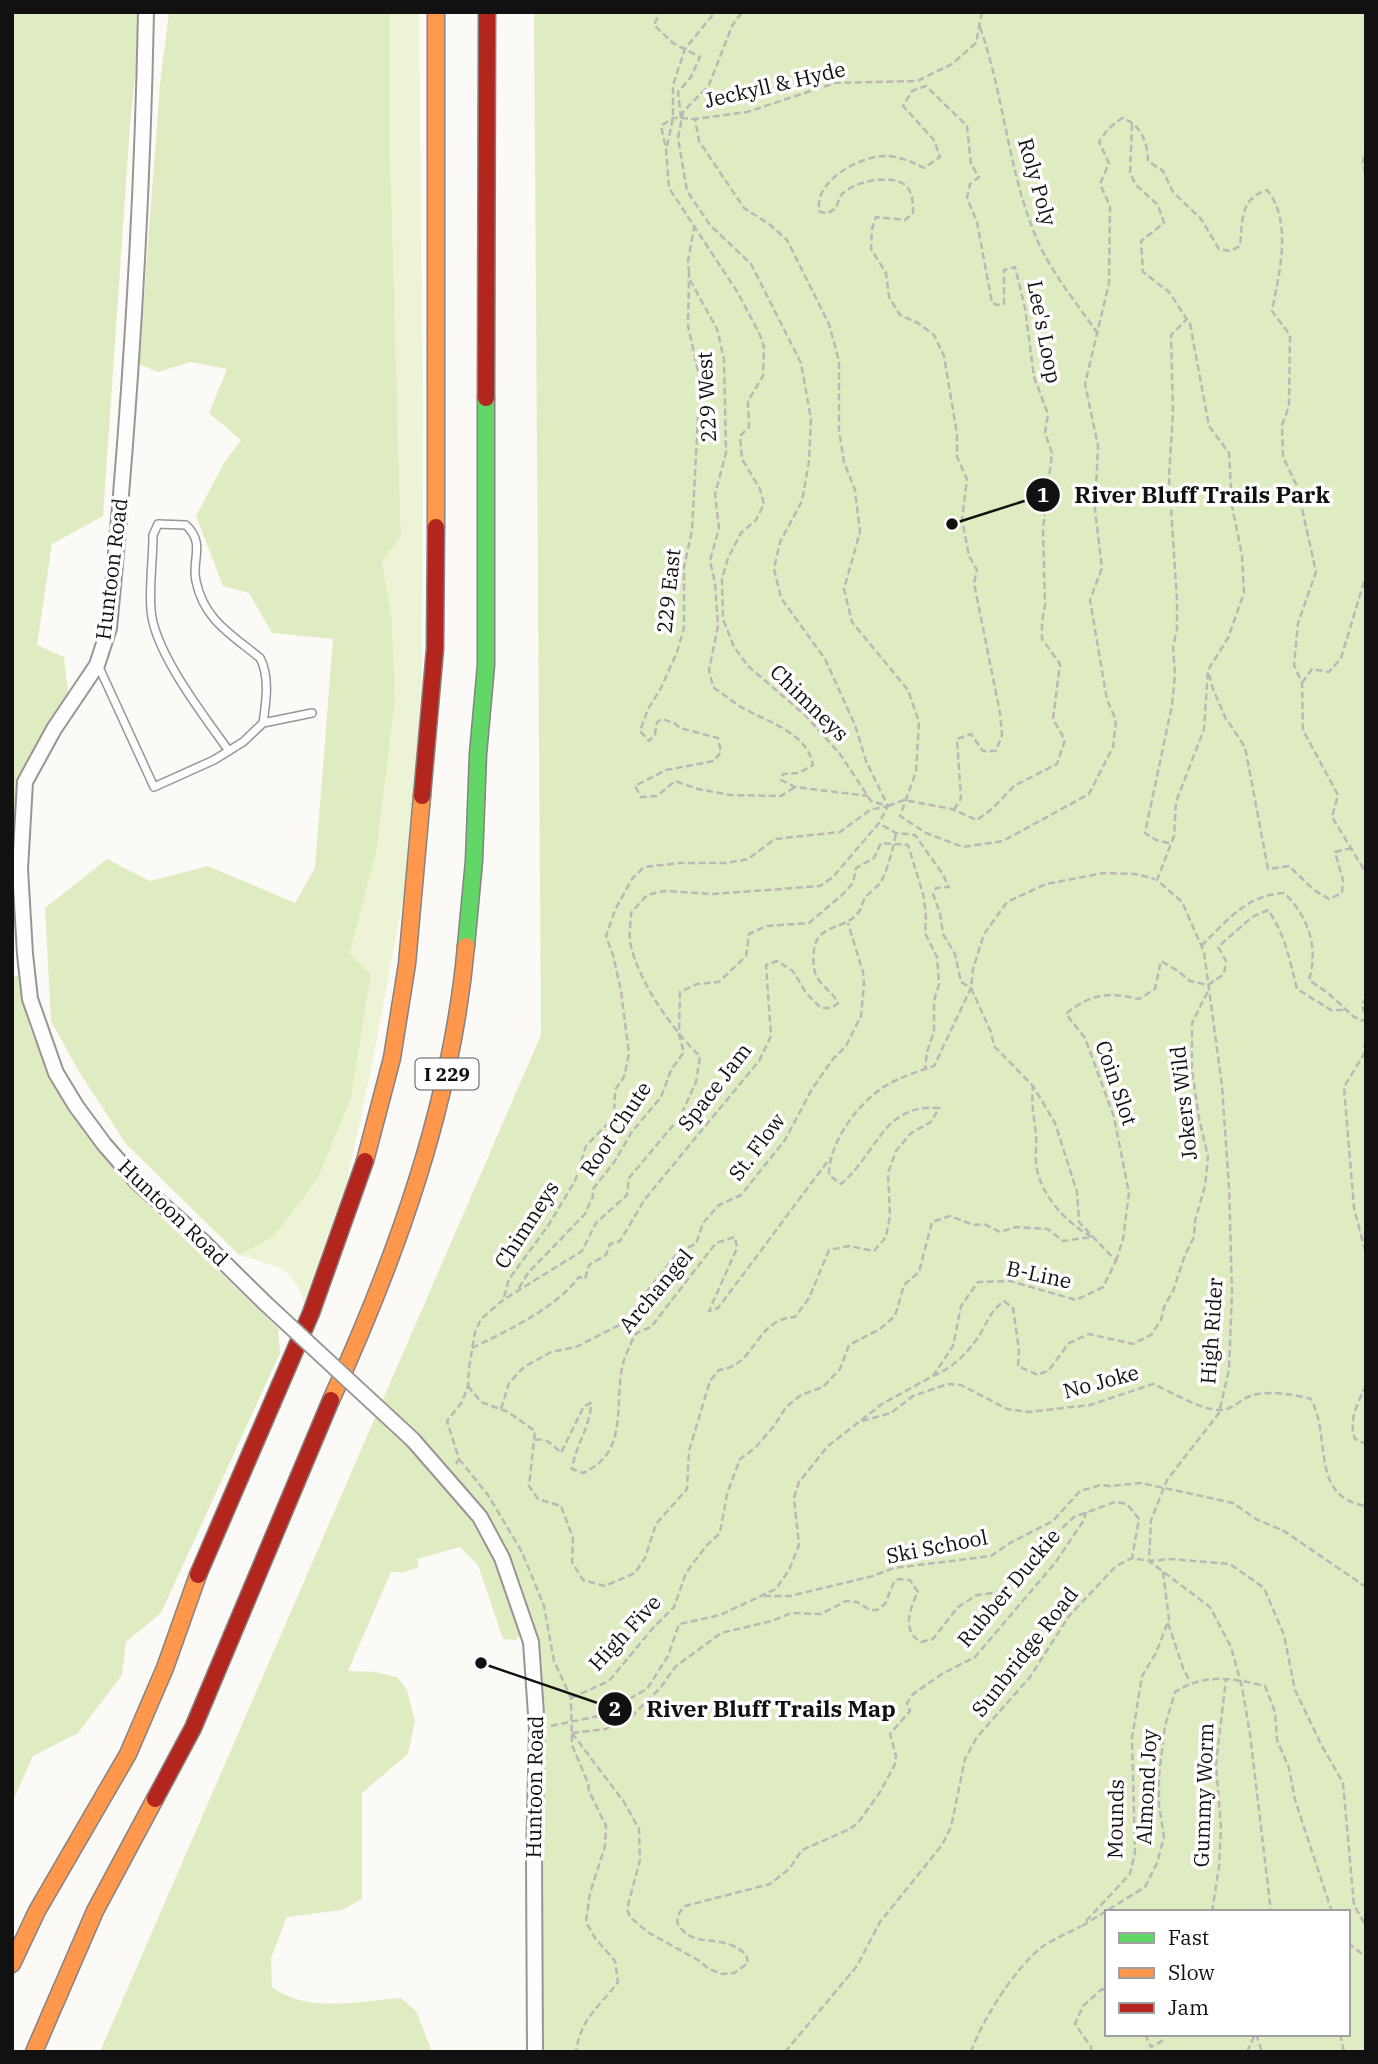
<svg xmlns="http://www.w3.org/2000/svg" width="1378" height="2064" viewBox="0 0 1378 2064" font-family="'IBM Plex Serif',serif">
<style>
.green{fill:#edf3d5}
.forest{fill:#dfecc2;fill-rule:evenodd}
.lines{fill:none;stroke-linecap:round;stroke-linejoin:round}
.lane-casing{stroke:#979695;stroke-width:10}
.street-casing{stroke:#979695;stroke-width:18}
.fast-casing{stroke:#848382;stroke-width:19}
.slow-casing{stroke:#848382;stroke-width:19}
.jam-casing{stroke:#848382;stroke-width:19}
.path{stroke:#b9b9b8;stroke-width:2.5;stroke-dasharray:7 3.5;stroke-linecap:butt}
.lane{stroke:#fffefe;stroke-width:7}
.street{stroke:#fffefe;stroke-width:14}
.fast{stroke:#63d668;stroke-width:16}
.slow{stroke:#ff974d;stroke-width:16}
.jam{stroke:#b3261e;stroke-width:16}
.street-bridge-casing{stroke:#979695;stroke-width:18;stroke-linecap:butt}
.street-bridge{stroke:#fffefe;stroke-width:14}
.labels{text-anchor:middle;stroke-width:7;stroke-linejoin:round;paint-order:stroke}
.shield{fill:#fff;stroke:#585858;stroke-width:2}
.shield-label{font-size:19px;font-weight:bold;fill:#111}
.street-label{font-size:21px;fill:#111;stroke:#fff}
.leader{fill:none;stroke:#111;stroke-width:2.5}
.callout-dot{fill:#111;stroke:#fff;stroke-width:2.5}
.mark-label{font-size:21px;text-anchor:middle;font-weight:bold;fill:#fff}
.callout-label{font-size:23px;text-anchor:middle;font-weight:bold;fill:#111;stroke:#fff;stroke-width:7;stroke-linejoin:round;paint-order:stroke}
</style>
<rect width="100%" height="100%" fill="#fcfaf7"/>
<path class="green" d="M390,12H419L423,411L422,678L405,888L372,1065L347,1181L304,1301C290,1264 274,1266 239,1255L273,1237L351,1098L371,976L350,953L377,848L395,700L392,619L382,562L401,536L390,151Z"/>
<path class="forest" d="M12,12H141V20L130,125L103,516L52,544L37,645L64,657L68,691L31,787L19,855L12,861Z
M169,12H390V151L401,536L382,562L392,619L395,700L377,848L350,953L371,975L351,1098L317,1180L273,1237L239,1255L126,1144L78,1070L51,1021L45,908L107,859L150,881L208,866L295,903L315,868L333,639L272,633L249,593L223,586L196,516L224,463L241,440L209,413L227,369L191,362L158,372L139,364L160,84Z
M534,12H1366V2052H531L532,1918L526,1631L515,1640L503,1639L478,1565L460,1547L417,1559L419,1567L404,1572H391L348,1671L375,1672L397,1677L407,1690L415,1721L408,1754L362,1793V1899L342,1910L287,1917L271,1958L272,1987C309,2014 357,2001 401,1998L416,2011L432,2052H100L541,1035ZM1107,1912H1348V2034H1107Z
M12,976H22L30,1029L58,1091L134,1191L278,1328L280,1353L161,1613L126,1642L122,1675L78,1733L33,1756L12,1803Z"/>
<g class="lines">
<g class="lane-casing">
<path id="lane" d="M98,665L154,787L214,760L243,742L263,723L312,713
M229,751C204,716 154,652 151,610C149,586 153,560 153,535L158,524L186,525C206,544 191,560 196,581C204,620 231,634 260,658C270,676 266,703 263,723"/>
</g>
<g class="street-casing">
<path id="street" d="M146,12C142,218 129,424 109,628L97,665L54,729L25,782L20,869L25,954L30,999L56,1073L76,1106L104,1144L137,1182L193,1232L265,1303
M413,1440L480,1517L502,1558L531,1642L537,1729L534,1857L535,2052"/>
</g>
<g class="fast-casing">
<path id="fast" d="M466,946L474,861L478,754L486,665V398"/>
</g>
<g class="slow-casing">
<path id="slow" d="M436,12V527
M365,1161L392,1058L407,964L422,796
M331,1400C396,1258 452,1103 466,946
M12,1964L37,1911L128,1754L165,1668L198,1575
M34,2052L95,1911L155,1799"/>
</g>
<g class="jam-casing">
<path id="jam" d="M486,398L487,12
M422,796L435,649L436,527
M198,1575L311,1313L365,1161
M155,1799L193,1728L331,1400"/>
</g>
<path class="path" d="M982,12L976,43L952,64L917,81L835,83L747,112L695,119L699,141L744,208L769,224L787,240L829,324L839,361V431L844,462L855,490L860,532L844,589L852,622L908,690L919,722L916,772L900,816L926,833L963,847L1003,841L1089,794L1113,747L1116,720L1107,700L1090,600L1102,568L1095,510L1098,446L1085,384L1109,283L1110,206L1100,184L1109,163L1099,142L1108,129L1122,118C1140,123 1148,143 1148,161L1163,171L1173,192L1201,219L1219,249L1230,251L1240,246C1243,221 1239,199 1267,190C1293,222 1279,274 1272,311L1290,335L1289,406L1282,425L1283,457L1297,486L1316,572L1298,623L1294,665L1302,683L1303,730L1338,795L1332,817L1366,873
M980,27C1005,98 1008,175 1039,244C1054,276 1078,305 1098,334
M681,118L695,119
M1132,124L1130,173L1136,185L1158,205L1164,223L1141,241L1143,272L1169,292L1190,324L1209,426L1229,453L1232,506L1242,555L1244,593L1228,638L1208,670L1204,729L1176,802L1174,836L1157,880L1182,902L1204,952L1222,1086L1229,1187L1232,1292L1229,1369L1219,1413L1167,1480L1151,1520L1149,1561L1210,1607L1231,1647L1242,1687L1250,1734L1271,1912
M667,146L673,118V85L685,49L715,12
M1366,146L1363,162L1366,180
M689,271L688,326L700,380L692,531L684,567V628L677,652L661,688L648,709L640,731L649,741L655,734L657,722L662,719L674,723L680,728L718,738L721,752L714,761L666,770L635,786L641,797L657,796L675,781L698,789L730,795L781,796L795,787
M689,273L688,261L694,228
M690,280L717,329L724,359L726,453L715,494L719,528L710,561L715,583L718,626L709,670L713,687C723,694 732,701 741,707C767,722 807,732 813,765L799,773L783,774L781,780L795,787L868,796
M1209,674L1213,689L1225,717L1245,747L1268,869L1289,866L1314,890L1329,899L1342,893L1343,880L1335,852L1351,848
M1302,683L1312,669L1329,672L1341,658L1366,575
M888,806L904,800L952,809L954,810L977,820L992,809L1014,786L1057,764L1065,740L1053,719L1060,664L1042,639V622L1045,605L1043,529L1052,453L1045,433L1048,414L1034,377L1025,308L1015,267L1004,270V304L997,305L992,303L977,222L967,198L970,184L979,177L971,164L967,126L926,86L912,91L903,106L934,140L940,157L924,168C912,162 901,157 888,156C862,154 811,182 820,212L828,213L836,208C838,203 839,197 843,193C855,182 886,175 902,183C913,189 913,202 913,213L905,220L876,217L872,229L871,249L886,273L889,297L900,315L918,323L934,335L944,356L957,434V457L967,479L962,519L969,556L977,570L974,583L1000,713L1002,735L996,751H983L971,734L957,739L961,798L954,810
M1169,843L1156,840L1145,833L1172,705L1175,674L1173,647L1177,629V600L1169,477L1173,412L1171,335L1186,320
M1201,946C1227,921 1246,895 1284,893C1308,916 1319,947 1309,980L1328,993L1354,1017L1366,1022
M1366,997L1362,1005L1366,1019
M1366,1031L1364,1054L1344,1087L1354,1208L1366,1254
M1116,1261L1123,1239L1129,1193L1114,1117L1085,1038L1066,1014C1091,993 1109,992 1139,999L1155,989L1161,961L1178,971L1190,981L1208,985L1224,974L1226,961L1218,947L1252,917L1268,910C1285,934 1290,961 1297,989L1331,1010H1346
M519,1288L528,1273L585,1214L593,1196V1189L615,1161L631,1133L661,1097L671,1070L684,1052L679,1035L680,992L697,984L719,982L746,956L749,934L766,926L809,923L842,895L853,883L856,868L874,858L881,843L908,845L924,897L926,918L925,933L937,957L939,984L934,1001V1031L927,1052L925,1069
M504,1297L509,1279L548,1226L575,1181L586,1146L614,1117L615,1090L624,1077L629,1054L621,991L613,955L606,936L615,910L632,879L644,867L680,863H726L748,859L775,839L840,832L870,810L888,806L871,801L840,754L806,716L748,666L734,647L723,619L722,579L728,558L741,533L756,520L764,504L760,489L742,459L740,436L749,427L748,401L763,376L764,347L760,335L738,293L669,188L666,149L661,126L673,118H681L678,92L691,77L700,57L673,43L654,25L660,12
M472,1348C507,1331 556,1308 579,1277L585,1279L589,1265L606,1255L610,1244L620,1241L645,1199L759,1061L771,1036L766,965L777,961L793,971L806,993L821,1008H832L838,1003C831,989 816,984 814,968C808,917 845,935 860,910C862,907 862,903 864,900C868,892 878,888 882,880C889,865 893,848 896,833
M933,1376C955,1367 973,1348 984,1327C990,1316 993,1309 1004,1301L1013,1308L1019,1350L1018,1366L1038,1375L1049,1370L1069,1343L1089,1334L1133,1344L1151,1335L1161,1320L1164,1307L1173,1291L1185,1255L1194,1237L1195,1221L1205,1186L1208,1157L1199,1118L1192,1070V1023L1208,991
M1366,1385C1358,1403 1348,1420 1355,1439L1366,1444
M468,1386L481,1402L508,1412L535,1431L529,1486L538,1499L561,1506L573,1538L572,1562L583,1580L605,1586L635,1573L645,1558L656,1524L687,1489L689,1451L710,1381L719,1370C757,1366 754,1319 795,1317L809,1298L829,1250L849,1246L874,1251L886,1237L890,1216L888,1173L896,1151L911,1133L931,1122L939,1108C883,1103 877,1154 841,1184L829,1175C829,1144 854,1109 878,1091C894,1079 916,1072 934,1066L971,988L961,982L955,954L943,934L940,913L933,894L936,888L949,887L942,873L915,835L896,833L880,824
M501,1409L509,1383L524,1367L551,1352L576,1347L639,1315L645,1294L679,1251L696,1244L703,1223L719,1205L741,1195L785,1140L812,1089L833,1059L846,1046L861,1016L864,984L863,972L848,923
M862,1421L891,1413L913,1396L948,1384L961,1385L1007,1409L1028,1412L1090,1405L1153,1384C1172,1392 1200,1410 1220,1410C1232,1410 1240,1400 1250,1396C1268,1390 1293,1394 1311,1399C1332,1438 1309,1497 1366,1506
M535,1440C547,1438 552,1444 561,1453L584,1406L591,1403C591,1426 575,1446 572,1469L583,1473C637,1449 607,1389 629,1348C631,1344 633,1337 636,1334C639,1331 647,1329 651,1327L716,1243L735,1237L737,1248L709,1311L718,1308L830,1158
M459,1459L488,1495L522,1552L544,1606L554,1661L571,1698L572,1745L588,1783L589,1791L606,1826L605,1846L590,1893L586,1922L595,1938L615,1961L618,1982C598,2009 581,2017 576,2052
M456,1464L459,1459L447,1421L462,1402L468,1386L469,1368L475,1332L481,1319L503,1300L582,1251L596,1223L627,1195L629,1178L680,1117L696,1082L700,1056C673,1031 639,982 631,946C628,936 631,923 631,913L647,895L664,891L714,894L820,886L833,877L879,823L888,806L866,761L855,725L825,659L781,598L774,569L780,542L802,501L809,461L811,419L801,363L751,264L710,225L687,191L678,138L683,112L709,85L732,26L742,12
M764,1596H790L873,1576L894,1568L991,1556L1010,1543L1053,1521L1080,1491L1101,1485L1110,1486L1141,1483L1233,1503L1256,1519L1284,1531L1366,1587
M1168,1623L1183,1668L1190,1682
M571,1698L609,1681L653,1628L674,1607L686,1573L706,1546L720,1533L727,1494L740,1459L755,1448L774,1426L786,1407L801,1395L823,1387L840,1369L849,1345L880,1329L895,1316L904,1285L919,1272L932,1222L950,1216L974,1225L984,1224L1000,1232L1016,1227L1048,1229L1063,1241L1092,1237C1066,1223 1038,1193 1036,1162C1035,1153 1037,1143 1036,1134C1034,1118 1031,1103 1033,1086
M551,1726L598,1716L647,1689L668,1656L679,1624L720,1615L776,1589L789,1570L799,1545L794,1498L799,1482L828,1446L882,1404L933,1376L953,1346L961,1306L978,1282L1010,1281L1076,1300L1103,1287L1116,1261L1079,1222L1077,1192L1055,1123L1033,1086L994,1046L991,1032L971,988L973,969L984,934L1007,902L1046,884L1104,873L1135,874L1155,879
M572,1733L624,1802L639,1829L640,1860L627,1909L630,1917L649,1933L698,1960L709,1969L722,1974L734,1973L748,1963L746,1954C741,1951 737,1947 731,1945C711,1937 689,1946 677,1922L679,1913L685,1906L770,1884L789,1869L802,1850L850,1829L858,1823L880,1792L895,1764L896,1756L890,1734L910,1711L907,1703L913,1694L942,1674L975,1657L1055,1563L1084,1520L1086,1512
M572,1733L606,1729L619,1721L628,1720L661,1687L675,1667L721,1633L772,1621L791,1613L821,1614L846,1601L857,1602L870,1610H877L885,1604L894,1582L899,1579L910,1580L918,1592C910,1608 901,1631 921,1642L933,1639L958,1607L977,1595L1001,1592L1023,1574L1051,1538L1074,1517L1115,1502L1127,1504L1139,1519L1132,1558
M1212,1912L1219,1867L1221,1828L1216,1764L1226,1679
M1086,1921L1130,1874L1135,1852L1132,1738L1142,1676L1156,1653L1169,1619L1163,1572
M1082,1926L1145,1887L1157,1863L1164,1837L1159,1805V1776L1165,1726L1175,1692C1204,1673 1233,1678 1265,1686L1275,1712L1277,1740L1289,1768L1295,1800L1332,1912
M1348,1943L1366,1957
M1145,2034L1151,2047L1162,2041V2034
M1256,2034L1262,2052
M1340,2034L1344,2052
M785,2052L857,1966L880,1922L942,1845L951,1827L965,1759L977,1737L1030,1677L1069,1616L1116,1566L1132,1558L1149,1561L1171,1559L1230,1564L1264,1588L1284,1635L1295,1690L1322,1746L1343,1783L1354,1905L1366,1926
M971,2052C982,2020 1015,1968 1042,1947C1053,1939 1069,1933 1081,1926
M1091,2052V2047L1075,2024L1083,2006L1102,1989L1107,1991
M1247,2052L1255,2034"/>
<use href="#lane" class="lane"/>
<use href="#street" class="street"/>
<use href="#fast" class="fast"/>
<use href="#slow" class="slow"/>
<use href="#jam" class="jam"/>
<g class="street-bridge-casing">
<path id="street-bridge" d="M265,1303L413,1440"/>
</g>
<use href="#street-bridge" class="street-bridge"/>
</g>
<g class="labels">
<rect class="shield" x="415.5" y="1058.5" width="63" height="31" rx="5"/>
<g class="shield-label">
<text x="447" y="1081">I 229</text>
</g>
<g class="street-label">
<text transform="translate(775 85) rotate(-13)" y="7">Jeckyll &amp; Hyde</text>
<text transform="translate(1037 182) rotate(74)" y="7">Roly Poly</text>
<text transform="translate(1044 332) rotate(79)" y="7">Lee's Loop</text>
<text transform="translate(707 397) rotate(-93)" y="7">229 West</text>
<text transform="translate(112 569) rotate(-83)" y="7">Huntoon Road</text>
<text transform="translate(669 591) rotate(-84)" y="7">229 East</text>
<text transform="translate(809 703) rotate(44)" y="7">Chimneys</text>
<text transform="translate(1116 1083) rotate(71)" y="7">Coin Slot</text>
<text transform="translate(715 1087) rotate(-52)" y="7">Space Jam</text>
<text transform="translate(1184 1103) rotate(-96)" y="7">Jokers Wild</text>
<text transform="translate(616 1129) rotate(-56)" y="7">Root Chute</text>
<text transform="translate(757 1147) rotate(-53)" y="7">St. Flow</text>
<text transform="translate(173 1213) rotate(44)" y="7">Huntoon Road</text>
<text transform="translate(527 1225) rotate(-57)" y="7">Chimneys</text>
<text transform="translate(1039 1275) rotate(12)" y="7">B-Line</text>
<text transform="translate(656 1291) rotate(-50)" y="7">Archangel</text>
<text transform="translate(1212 1331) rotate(-86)" y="7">High Rider</text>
<text transform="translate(1101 1382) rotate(-15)" y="7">No Joke</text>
<text transform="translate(937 1547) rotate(-11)" y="7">Ski School</text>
<text transform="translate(1009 1588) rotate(-50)" y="7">Rubber Duckie</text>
<text transform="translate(625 1633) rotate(-47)" y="7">High Five</text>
<text transform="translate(1025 1652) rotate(-52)" y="7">Sunbridge Road</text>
<text transform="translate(535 1787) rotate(-89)" y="7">Huntoon Road</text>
<text transform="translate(1147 1787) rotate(-87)" y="7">Almond Joy</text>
<text transform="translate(1204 1795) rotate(-88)" y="7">Gummy Worm</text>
<text transform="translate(1116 1819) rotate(-89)" y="7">Mounds</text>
</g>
</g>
<path class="leader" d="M952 524L1043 495M481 1663L615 1709"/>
<g class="callout-dot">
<circle cx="952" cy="524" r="7"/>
<circle cx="481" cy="1663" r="7"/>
<circle cx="1043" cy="495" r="18"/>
<circle cx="615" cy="1709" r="18"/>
</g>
<g class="mark-label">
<text x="1043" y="502">1</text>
<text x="615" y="1716">2</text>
</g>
<g class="callout-label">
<text x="1202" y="503">River Bluff Trails Park</text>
<text x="771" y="1717">River Bluff Trails Map</text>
</g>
<rect width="1378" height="2064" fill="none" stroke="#111111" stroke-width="28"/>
<rect x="1105" y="1910" width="245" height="126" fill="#ffffff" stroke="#a0a0a0" stroke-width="2"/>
<rect x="1119" y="1933" width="35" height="10" fill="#63d668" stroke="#a0a0a0" stroke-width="2"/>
<text x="1168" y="1945" font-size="21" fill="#111111">Fast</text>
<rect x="1119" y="1968" width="35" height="10" fill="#ff974d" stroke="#a0a0a0" stroke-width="2"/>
<text x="1168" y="1980" font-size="21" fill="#111111">Slow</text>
<rect x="1119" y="2003" width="35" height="10" fill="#b3261e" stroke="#a0a0a0" stroke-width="2"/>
<text x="1168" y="2015" font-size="21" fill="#111111">Jam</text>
</svg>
